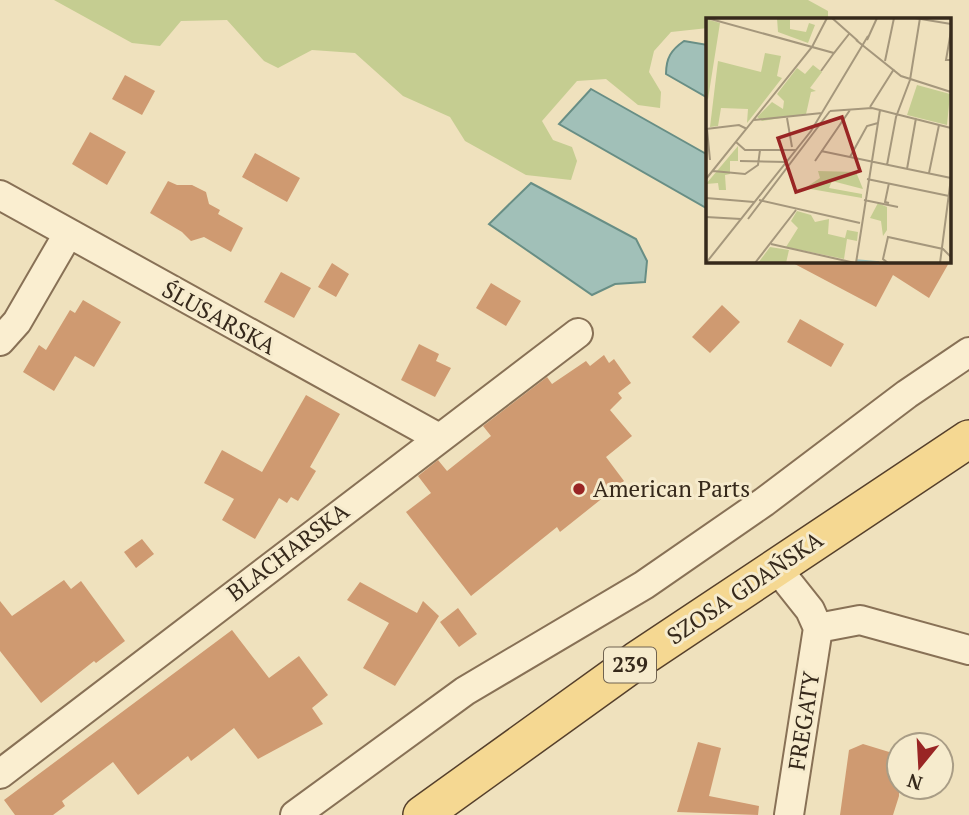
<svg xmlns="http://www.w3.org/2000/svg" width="969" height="815" viewBox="0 0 969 815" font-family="'PT Serif',serif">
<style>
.green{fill:#c5cd91}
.water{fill:#a1c0b8;stroke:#688e85;stroke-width:2}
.building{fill:#cf9a71}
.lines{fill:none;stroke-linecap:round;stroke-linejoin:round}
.minor-casing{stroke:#887156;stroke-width:32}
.major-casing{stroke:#553f2b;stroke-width:40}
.minor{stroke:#faeed0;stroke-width:28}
.major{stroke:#f5d892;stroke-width:37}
.poi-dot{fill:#992524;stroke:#f6ebcd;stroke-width:2.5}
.labels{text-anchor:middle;stroke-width:6;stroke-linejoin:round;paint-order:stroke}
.shield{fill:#f6ebcd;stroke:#706350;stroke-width:2}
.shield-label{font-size:21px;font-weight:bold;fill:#36291b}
.street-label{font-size:23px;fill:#36291b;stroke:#f6ebcd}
.poi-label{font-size:23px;fill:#36291b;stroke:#f6ebcd;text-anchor:start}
.inset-river{fill:none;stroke:#a1c0b8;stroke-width:3.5}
.inset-road{fill:none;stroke:#a5977c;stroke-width:2}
.view{fill:#992524;fill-opacity:0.15;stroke:#992524;stroke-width:3.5}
.inset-edge{fill:none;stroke:#36291b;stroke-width:3.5}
</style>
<rect width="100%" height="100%" fill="#efe1bd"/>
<path class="green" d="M54,0H808L828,11V19H708V28L671,32L654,51L649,72L661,92L660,108L638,105L606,79L577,81L542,121L553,140L572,147L577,161L571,180L526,175L465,141L450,117L403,96L355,53L312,50L278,68L264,61L227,20L181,21L160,46L132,43Z"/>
<path class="water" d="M684,41L708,45V98L666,74C666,58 671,50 684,41Z
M591,89L708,155V209L559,124Z
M531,183L636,239L647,261L645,282L615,284L592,295L489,224Z"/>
<path class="building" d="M125,75L155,91L142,115L112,99Z
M90,132L126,152L107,185L72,164Z
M255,153L300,178L287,202L242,177Z
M168,181L177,185H192L206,192L209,204L220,210L218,214L243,228L231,252L204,237L191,241L182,232L150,213Z
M789,261H950L929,298L893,275L876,307Z
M332,263L349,274L336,297L318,287Z
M281,272L311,288L294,318L264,302Z
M491,283L521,301L506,326L476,308Z
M83,300L121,322L94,367L75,356L54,391L23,372L39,345L46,350L70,310L75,313Z
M722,305L740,322L710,353L692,337Z
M800,319L844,344L831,367L787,342Z
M419,344L439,354L436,361L451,368L435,397L401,380Z
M604,355L609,363L614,359L631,383L618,393L622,398L610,410L632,436L606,457L624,481L560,532L557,527L471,596L406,512L431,493L418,476L438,460L447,471L491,436L483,426L547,377L552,384L586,361L590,366Z
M306,395L340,414L310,467L316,471L298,501L291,497L287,503L279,498L255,539L222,520L234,499L204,483L222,450L262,472Z
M142,539L154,554L136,568L124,552Z
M64,580L71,589L81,581L125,641L96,663L94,661L41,703L0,651V601L12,616Z
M360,582L417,613L423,601L439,616L395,686L363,668L389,623L347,600Z
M458,608L477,634L459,647L440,622Z
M232,630L269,678L299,656L328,695L312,708L323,724L258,759L234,728L191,761L188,756L138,795L113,762L62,801L65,806L53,815H15L4,800Z
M698,742L721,748L709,796L759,806L758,815L677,812Z
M863,744L899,755V796L893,815H840L849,750Z"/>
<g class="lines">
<g class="minor-casing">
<path id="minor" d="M0,195L439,438
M0,341L17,322L68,234
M775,566L810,610L818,628L860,620L969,650
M0,774L578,333
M295,815L465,691L644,585L764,502L907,394L969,352
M789,815L818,628"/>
</g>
<g class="major-casing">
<path id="major" d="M422,815L636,661L969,439"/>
</g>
<use href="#minor" class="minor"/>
<use href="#major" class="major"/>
</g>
<circle class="poi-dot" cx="579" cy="489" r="7"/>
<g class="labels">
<rect class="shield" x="604" y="647.5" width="52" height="35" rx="5"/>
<g class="shield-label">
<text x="630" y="672">239</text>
</g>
<g class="street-label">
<text transform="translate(219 318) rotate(29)" y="8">ŚLUSARSKA</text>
<text transform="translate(288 552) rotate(-37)" y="8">BLACHARSKA</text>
<text transform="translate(745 588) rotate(-34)" y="8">SZOSA GDAŃSKA</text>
<text transform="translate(804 721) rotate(-81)" y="8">FREGATY</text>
</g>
<g class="poi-label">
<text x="593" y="497">American Parts</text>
</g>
</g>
<g transform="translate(706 18)">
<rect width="245" height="245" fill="#efe1bd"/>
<path d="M84,0V11L100,14L103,5L109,7L102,25L72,14L71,0ZM0,1L14,5L2,81L0,80ZM59,35L75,38L71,58L76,60L41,105L42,91L15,90L12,108L4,109L12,43L55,54ZM107,47L116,54L104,70L110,73L105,74L100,96L56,103L51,99L66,84L77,91L78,83L71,76L91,50L99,56ZM211,67L244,76L241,107L201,97ZM32,128V143H24V156L19,157L20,172H13L12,165L0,166ZM112,153L150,154L157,171L126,163L123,170L156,176V180L99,170L114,160ZM172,185L181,189V212L177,218L175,203L164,200ZM91,193L105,197L109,204L123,201L122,216L139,220L141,212L152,214L151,223L141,221L138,241L80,229L92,210L85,203ZM64,229L83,232L80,245H52Z" fill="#c5cd91"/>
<path class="inset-river" d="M151,243L173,245"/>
<path class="inset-road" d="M1,0L128,35L143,16M126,0L152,23M209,0L245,6M245,13L240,42H245M150,22L195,58L245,74M161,22L171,0M179,43L188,0M115,53L128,35M204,62L214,0M164,89L188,51M124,93L166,90L245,110M81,100L86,129M48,102L116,95M0,111L33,107L41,111M1,111L4,142M30,124L39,132H90M115,133L245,160M144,139L161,108L172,105M34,143L81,144M109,143L144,92M181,147L190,99L204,62M201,151L210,100M7,153L39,156L52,147L54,132M223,155L233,107M0,161L106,29L121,0M161,161L243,178M183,165L179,184L183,185M0,180L48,184M53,182L154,205M158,182L192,189M0,199L35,201M42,201L124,93M65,226L149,245M0,245L105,113L162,18M49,245L90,192M150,245L174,92M182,245L177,241L182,219L237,231L245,239M234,245L245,160"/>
<path class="view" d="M136,99L154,153L90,174L72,120Z"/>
<rect width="245" height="245" class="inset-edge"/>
</g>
<g transform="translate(920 766) rotate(198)"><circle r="33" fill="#f6ebcd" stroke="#a99d86" stroke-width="2"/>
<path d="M0-5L12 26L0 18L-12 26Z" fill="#992524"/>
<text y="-10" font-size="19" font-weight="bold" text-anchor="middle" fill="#36291b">N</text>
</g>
</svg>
